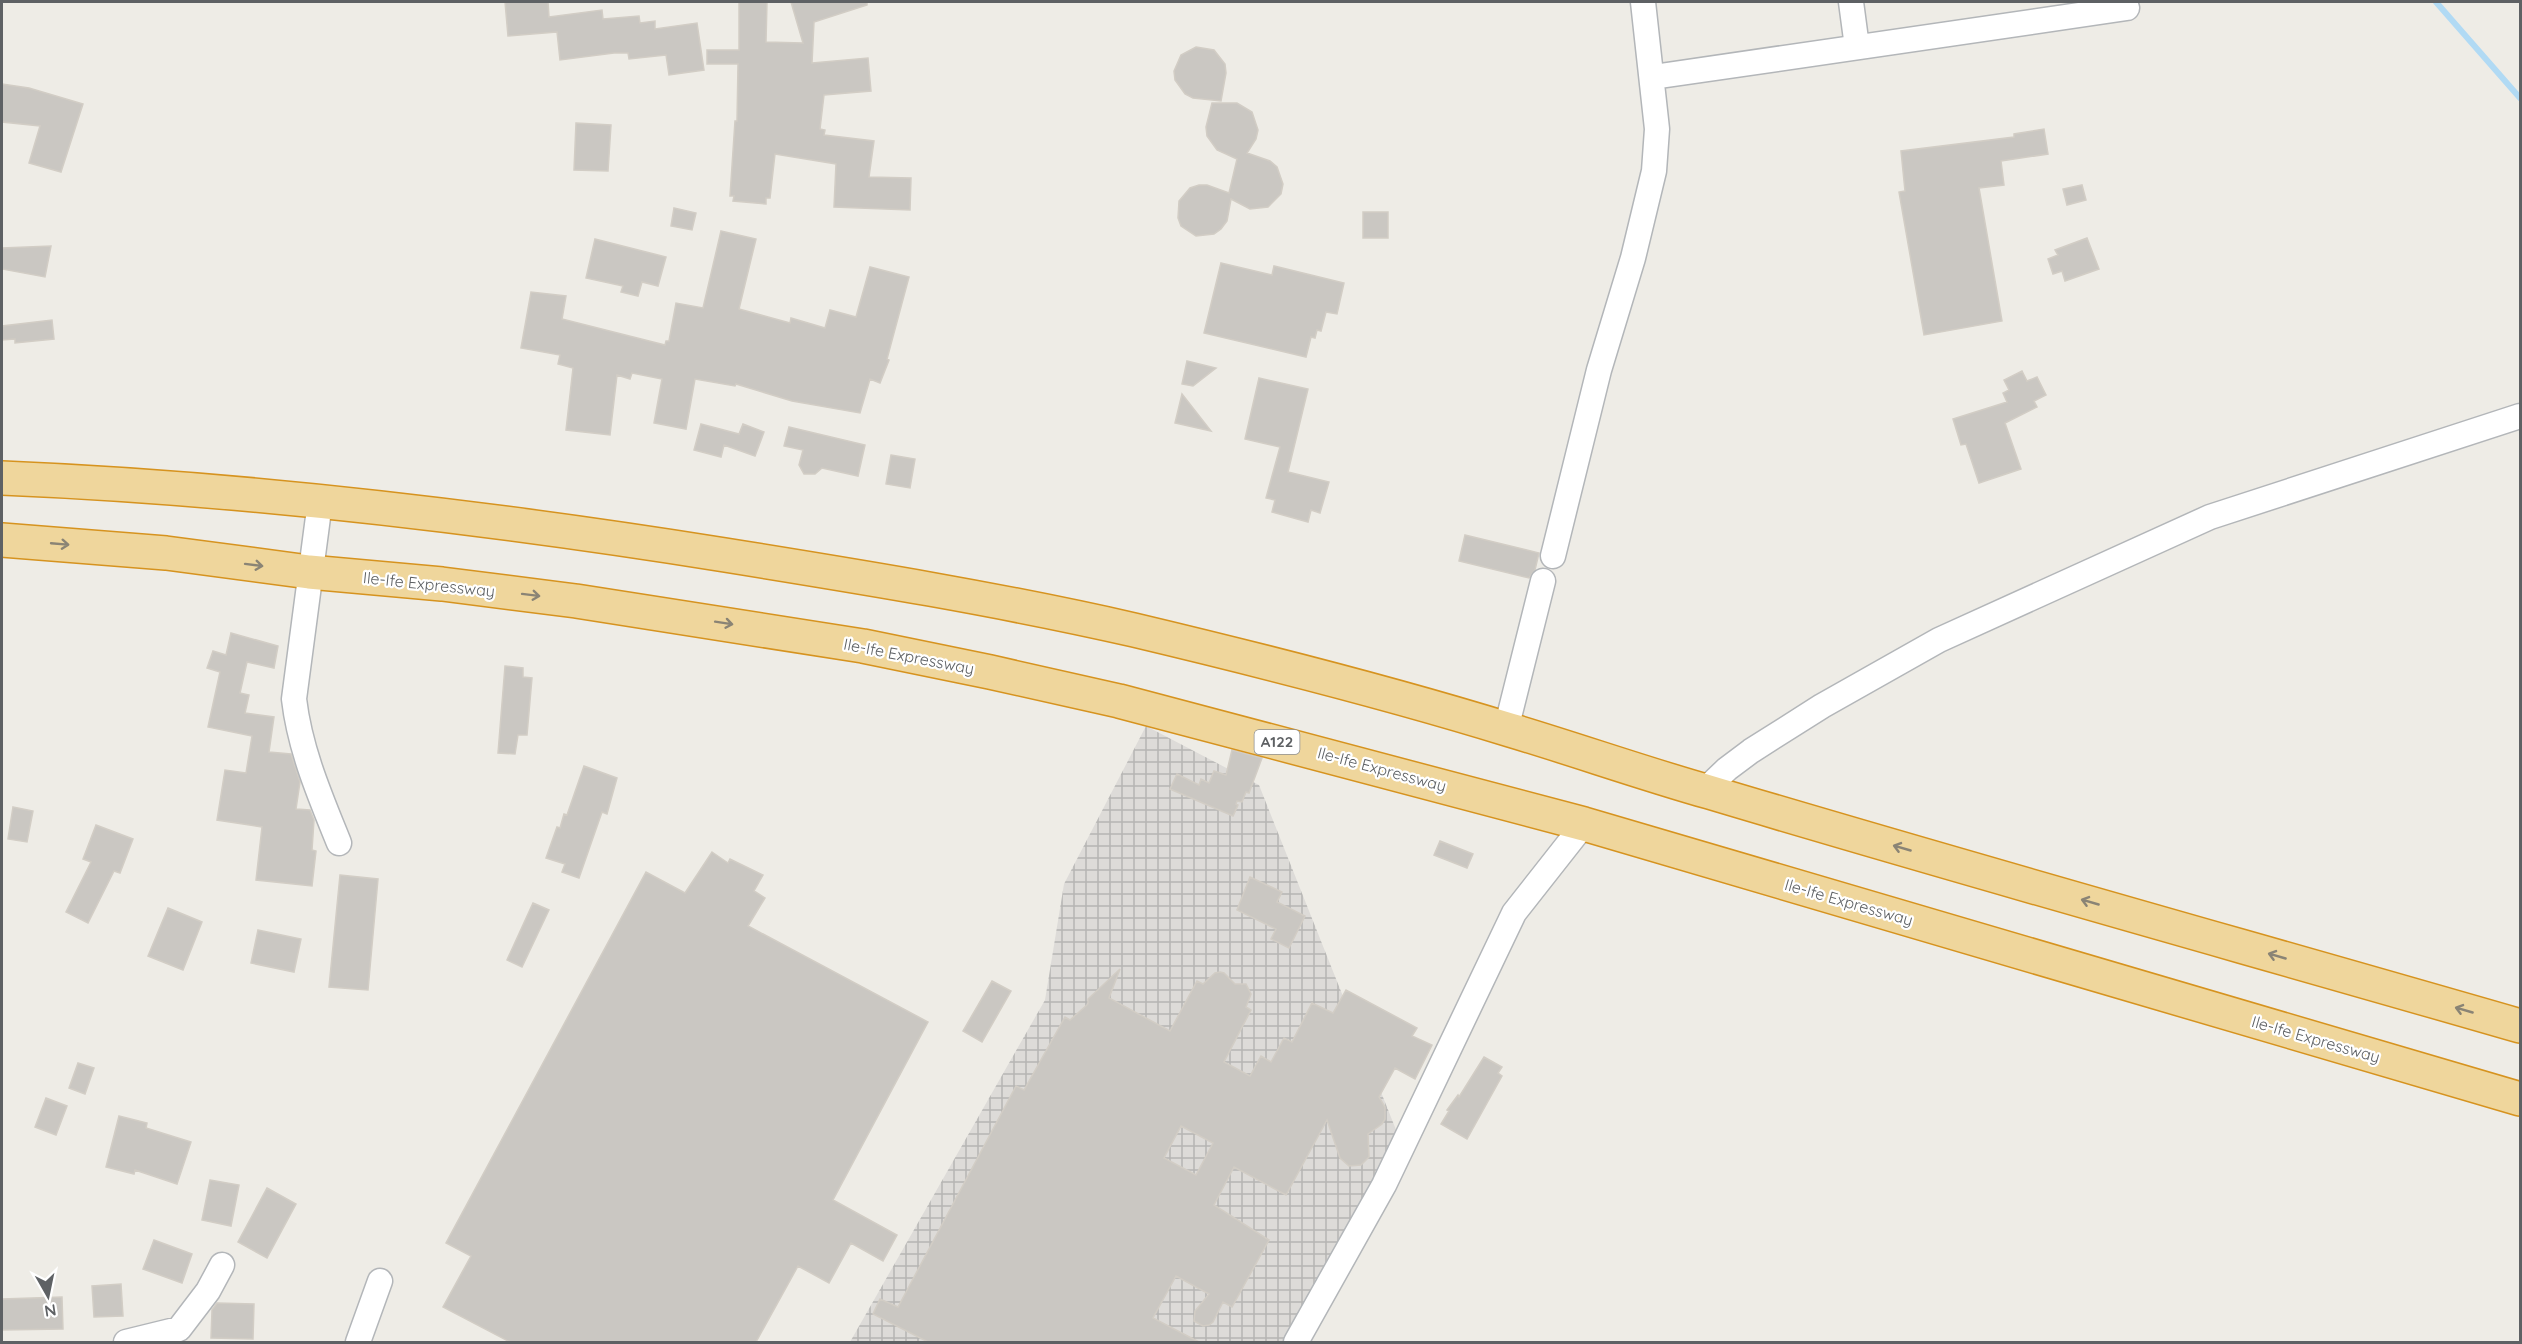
<svg xmlns="http://www.w3.org/2000/svg" width="2522" height="1344" viewBox="0 0 2522 1344" font-family="Quicksand,sans-serif">
<style>
.industrial{fill:url(#industrial-grid)}
.lines{fill:none;stroke-linecap:round;stroke-linejoin:round}
.stream{stroke:#b1daf4;stroke-width:6}
.building{fill:#cac7c2;stroke:#d2cdc5;stroke-width:1.5;fill-rule:evenodd}
.street-casing{stroke:#b3b6b9;stroke-width:27}
.highway-casing{stroke:#d6931f;stroke-width:36}
.street{stroke:#fff;stroke-width:24}
.highway{stroke:#efd69c;stroke-width:33}
.oneway{stroke:#8a8475}
.labels{text-anchor:middle;stroke-width:4.5;stroke-linejoin:round;paint-order:stroke}
.shield{fill:#fff;stroke:#8e9092;stroke-width:1.5}
.shield-label{font-size:15px;font-weight:bold;fill:#5e6164}
.street-label{font-size:16px;fill:#5e6164;stroke:#fff}
</style>
<defs>
<pattern id="industrial-grid" width="8" height="8" patternUnits="userSpaceOnUse" patternTransform="scale(1.5)"><rect width="8" height="8" fill="#dddbd8"/><path d="M0 4h8M4 0v8" fill="none" stroke="#b6b5b3"/></pattern>
</defs>
<rect width="100%" height="100%" fill="#eeece6"/>
<path class="industrial" d="M1146,726L1259,785L1408,1160L1302,1342H850L1045,1000L1064,884Z"/>
<g class="lines">
<path class="stream" d="M2436,2L2520,98"/>
</g>
<path class="building" d="M505,2H548L549,17L602,10L603,19L639,16L640,23L655,21V29L697,23L704,70L669,75L666,55L629,59L628,53H614L560,60L557,32L508,36Z
M739,2H767L766,42L803,43L791,2H867V5L814,22L812,63L868,58L871,91L824,95L820,129L825,130L824,135L874,141L869,177L911,178L910,210L834,207L836,164L775,154L770,198H766V204L733,201L734,196H730L735,121H737L738,64H707V50H739Z
M1196,47L1214,50L1225,64L1226,73L1221,101L1193,98L1185,94L1175,80L1174,71L1181,55Z
M2,84L29,88L83,104L61,172L29,163L40,126L2,122Z
M1212,103H1237L1252,112L1258,130L1256,139L1247,153L1270,161L1277,167L1283,184L1281,194L1268,207L1250,209L1231,199L1227,221L1221,229L1214,234L1196,236L1181,226L1178,218L1179,201L1190,188L1199,185H1207L1229,193L1237,159L1217,150L1207,136L1206,127Z
M576,123L611,125L608,171L574,170Z
M2044,129L2048,154L2001,161L2004,185L1979,188L2002,321L1924,335L1899,192L1905,191L1901,151L2014,137V134Z
M2082,185L2086,200L2067,205L2063,189Z
M674,208L696,213L692,230L671,226Z
M1363,212H1388V238H1363Z
M721,231L756,239L739,309L790,323L791,318L825,328L830,310L856,317L870,267L909,277L887,359L889,360L880,383L870,379L860,413L792,401L736,384L735,386L695,379L686,429L654,423L662,379L632,373L630,379L617,375L610,435L566,430L573,368L558,364L560,355L521,348L531,292L566,296L562,319L665,345L666,341H669L676,303L703,308Z
M2087,238L2099,269L2065,281L2062,271L2053,274L2048,259L2058,255L2055,250Z
M595,239L666,257L658,286L642,282L638,296L621,292L623,286L586,278Z
M51,246L45,277L2,269V248Z
M1221,263L1272,275L1274,266L1344,283L1337,314L1326,312L1321,331L1317,330L1315,338L1311,337L1306,357L1204,333Z
M52,320L54,339L15,343V339L2,340V326Z
M1187,361L1216,368L1193,386L1182,384Z
M2022,371L2027,381L2037,377L2046,395L2034,401L2037,407L2005,423L2021,469L1979,483L1966,444L1961,445L1953,419L2007,402L2003,393L2009,390L2004,380Z
M1259,378L1308,389L1288,472L1329,482L1320,513L1311,510L1308,522L1272,512L1275,500L1266,498L1280,447L1245,439Z
M1182,394L1211,431L1175,423Z
M701,424L739,434L743,424L764,432L755,456L724,445L721,457L694,450Z
M789,427L865,445L858,476L822,468L815,474H804L799,465L803,450L784,446Z
M891,455L915,459L910,488L886,484Z
M1465,535L1539,553L1535,570L1529,578L1459,561Z
M231,633L278,646L274,668L247,662L240,693L249,695L245,713L274,717L269,752L291,754L300,782L296,809L310,810L314,820L312,850L316,851L312,886L256,880L262,827L217,820L225,770L246,773L252,736L208,727L220,672L207,668L213,651L226,655Z
M505,666L523,668V677L532,678L527,735H518L515,754L498,753Z
M1232,750L1262,758L1249,793L1246,792L1242,802L1237,801L1236,804L1238,805L1233,816L1170,789L1177,774L1199,785L1201,779L1209,783L1214,771L1226,775Z
M584,766L617,778L607,814L602,812L579,878L562,872L565,864L546,858L557,827L560,828L564,814L567,815Z
M13,807L33,811L27,842L8,839Z
M96,825L133,839L120,873L114,871L88,923L66,912L91,862L83,859Z
M1440,841L1473,854L1467,868L1434,855Z
M712,852L728,863L730,859L763,875L754,891L765,898L748,926L928,1022L833,1200L897,1235L883,1261L851,1243L829,1283L798,1266L756,1342H510L443,1307L471,1256L446,1243L646,872L685,893Z
M340,875L378,879L368,990L329,987Z
M1250,877L1282,892L1277,902L1305,916L1289,948L1271,939L1276,929L1237,910Z
M533,903L549,910L522,967L507,960Z
M168,908L202,922L183,970L148,956Z
M258,930L301,939L294,972L251,963Z
M1120,969L1109,998L1170,1031L1197,981L1203,984L1215,973L1220,972L1224,973L1235,984H1246L1251,994L1246,1007L1251,1010L1224,1062L1250,1076L1261,1056L1271,1062L1284,1038L1292,1042L1312,1003L1333,1013L1346,990L1417,1028L1412,1036L1432,1045L1415,1079L1395,1068L1379,1097L1385,1107V1119L1382,1124L1368,1134L1369,1157L1361,1165L1349,1166L1340,1158L1327,1120L1286,1195L1234,1167L1214,1205L1269,1240L1232,1307L1223,1302L1213,1322L1209,1325L1203,1326L1194,1321L1195,1311L1209,1294L1176,1276L1153,1318L1199,1342H928L873,1314L880,1299L898,1307L1016,1086L1024,1090L1065,1017L1070,1020L1088,1004V999ZM1181,1126L1213,1143L1196,1175L1164,1158Z
M992,981L1011,991L982,1042L963,1031Z
M1484,1057L1502,1067L1498,1073L1502,1076L1467,1139L1441,1124L1449,1111L1447,1110L1458,1095L1459,1097Z
M78,1063L94,1068L85,1094L69,1088Z
M46,1098L67,1106L56,1135L35,1127Z
M119,1116L147,1123L146,1128L191,1142L177,1184L135,1170L134,1174L106,1167Z
M210,1180L239,1185L231,1226L202,1220Z
M267,1188L296,1204L267,1258L238,1242Z
M154,1240L192,1254L182,1283L143,1269Z
M121,1284L123,1316L94,1317L92,1286Z
M62,1297L63,1329L2,1330V1299Z
M217,1303L254,1304L253,1339L211,1338L212,1310Z"/>
<g class="lines">
<g class="street-casing">
<path id="street" d="M1851,2L1857,47
M1653,77L2127,8
M320,502L294,699C300,750 320,796 339,843
M1553,556L1599,370L1633,258L1654,171L1657,129L1643,2
M1506,729L1543,581
M1704,791L1727,769L1751,751L1822,706L1939,640L2210,517L2520,416
M126,1342L179,1329L208,1291L222,1265
M358,1342L380,1281
M1296,1342L1384,1185L1514,913L1584,824"/>
</g>
<g class="highway-casing">
<path id="highway" d="M2,478C243,488 486,517 725,555C862,577 998,599 1134,630C1260,660 1387,692 1510,730C1577,750 1642,773 1709,792C1979,873 2250,948 2520,1026
M2,540L166,553L309,572L442,584L576,601L863,646L990,672L1119,701L1584,824L2520,1099"/>
</g>
<use href="#street" class="street"/>
<use href="#highway" class="highway"/>
</g>
<defs><path id="oneway-shaft" d="M-6 0H5M1.5-3L5.5 0L1.5 3" fill="none" stroke-width="1.6" stroke-linecap="round" stroke-linejoin="round" transform="scale(1.5)"/></defs>
<g class="oneway">
<use href="#oneway-shaft" transform="translate(60 544) rotate(5)"/>
<use href="#oneway-shaft" transform="translate(254 565) rotate(7)"/>
<use href="#oneway-shaft" transform="translate(531 595) rotate(7)"/>
<use href="#oneway-shaft" transform="translate(724 623) rotate(9)"/>
<use href="#oneway-shaft" transform="translate(1902 848) rotate(-164)"/>
<use href="#oneway-shaft" transform="translate(2090 902) rotate(-164)"/>
<use href="#oneway-shaft" transform="translate(2277 956) rotate(-164)"/>
<use href="#oneway-shaft" transform="translate(2464 1010) rotate(-164)"/>
</g>
<g class="labels">
<rect class="shield" x="1254.5" y="730" width="45" height="24" rx="4.5"/>
<g class="shield-label">
<text x="1277" y="747">A122</text>
</g>
<g class="street-label">
<text transform="translate(429 584) rotate(6)" y="6">Ile-Ife Expressway</text>
<text transform="translate(909 656) rotate(11)" y="6">Ile-Ife Expressway</text>
<text transform="translate(1382 769) rotate(15)" y="6">Ile-Ife Expressway</text>
<text transform="translate(1849 902) rotate(16)" y="6">Ile-Ife Expressway</text>
<text transform="translate(2316 1039) rotate(16)" y="6">Ile-Ife Expressway</text>
</g>
</g>
<rect width="2522" height="1344" fill="none" stroke="#5e6164" stroke-width="6"/>
<g transform="translate(48 1296) rotate(171)" stroke="#ffffff" stroke-width="4.5" paint-order="stroke">
<path d="M0-4.5L10 22L0 15L-10 22Z" fill="#5e6164"/>
<text y="-9" font-size="16" font-weight="bold" text-anchor="middle" fill="#5e6164">N</text>
</g>
</svg>
